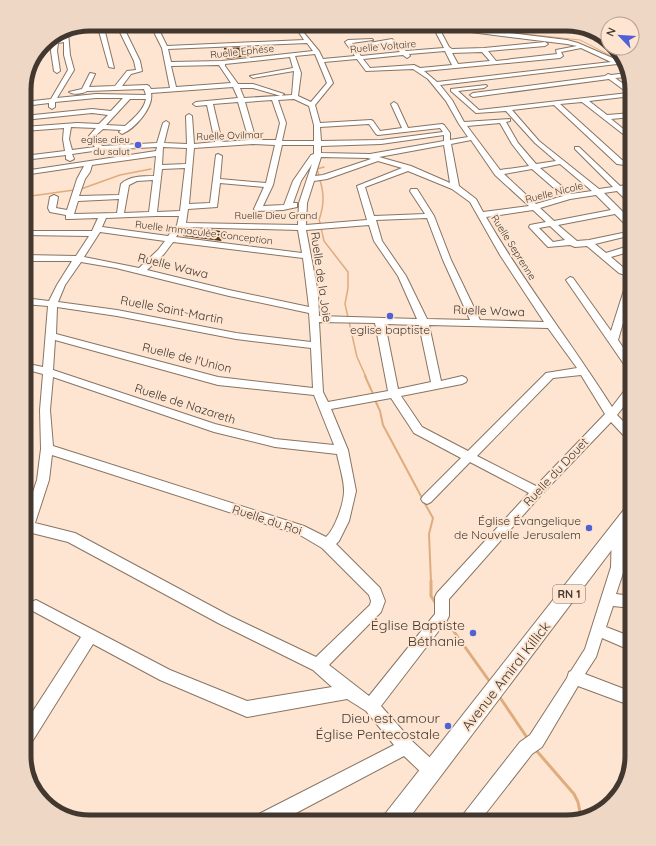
<svg xmlns="http://www.w3.org/2000/svg" width="656" height="846" viewBox="0 0 656 846" font-family="Quicksand,sans-serif">
<style>
.lines{fill:none;stroke-linecap:round;stroke-linejoin:round}
.stream-far3{stroke:#dfac7e;stroke-width:1}
.stream-far2{stroke:#dfac7e;stroke-width:1.5}
.stream-far1{stroke:#dfac7e;stroke-width:2}
.stream{stroke:#dfac7e;stroke-width:3}
.building{fill:#531}
.minor-casing{stroke:#897462;stroke-width:2}
.major-casing{stroke:#897462;stroke-width:2}
.minor{fill:#fff;fill-rule:evenodd}
.major{fill:#fff;fill-rule:evenodd}
.poi-dot{fill:#5061d7;stroke:#fde5d1;stroke-width:1.5}
.labels{text-anchor:middle;stroke-width:4;stroke-linejoin:round;paint-order:stroke}
.far-street-label{font-size:10px;fill:#423830;stroke:#fde5d1}
.far-poi-label{font-size:10px;fill:#423830;stroke:#fde5d1;text-anchor:end}
.shield{fill:#fde5d1;stroke:#7a6c60;stroke-width:1}
.shield-label{font-size:11px;font-weight:bold;fill:#423830}
.street-label{font-size:12px;fill:#423830;stroke:#fde5d1}
.poi-label{font-size:12px;fill:#423830;stroke:#fde5d1}
.near-poi-label{font-size:14px;fill:#423830;stroke:#fde5d1;text-anchor:end}
.near-street-label{font-size:14px;fill:#423830;stroke:#fde5d1}
.rim{fill:none;stroke:#423830;stroke-width:5}
</style>
<rect width="100%" height="100%" fill="#fde5d1"/>
<g class="lines">
<path class="stream-far3" d="M444,25L580,40L623,62"/>
<path class="stream-far2" d="M81,189L120,175L151,169
M24,197L74,190
M321,225L319,220C326,200 323,189 317,169L324,167
M321,228L324,241L348,272V288L345,304L357,357L366,377"/>
<path class="stream-far1" d="M365,376L374,396
M375,400L380,411L383,425L422,498
M424,502L433,518L429,534L431,582"/>
<path class="stream" d="M431,581V596L436,604
M445,619L490,682
M499,696L528,739
M535,749L574,794L578,802L581,817"/>
</g>
<path class="building" d="M251,47V51H246L250,56L226,59L224,56V48Z
M188,229H208L227,232L221,241L183,236Z"/>
<g class="lines">
<g class="minor-casing">
<path id="minor" d="M97,24H103L114,68L109,67Z
M116,24H122L140,61L142,71L131,74L122,86L147,85L149,86L151,89L170,88L162,48L150,24H156L167,46L304,40L298,31L211,32L197,27L162,26L159,24H200L212,28L299,27L319,51L323,59L355,56L345,42L348,40L372,39L373,40L352,43L361,56L400,52L391,43L372,45L369,43L392,39L406,51L444,48L433,27L419,24H435L567,40L578,43L624,63L625,68L617,64L440,85L452,100L464,122L510,119V121L506,122L518,143L536,164L556,161L535,143L506,111L476,113L451,91V89L486,85L487,86L484,88L458,91L479,110L628,93L609,79L473,97L470,95L473,93L605,76L608,74L611,75L627,73L628,77L615,78L632,90V96L589,101L607,115L632,113V117L611,119L632,136V141L582,102L560,104L622,160L632,162V166L617,164L554,105L512,110L539,141L599,189L613,187L575,149V147H579L620,186L632,184V188L624,190L632,197V203H629L617,191L604,193L632,221V228H629L615,214L558,225L577,241L589,240L632,231V235L595,244L606,253L632,245V251L611,257L625,269L632,271V292L618,340L632,361V371L628,370L566,280L570,277L573,278L611,331L625,287V275L619,273L587,246L575,247L570,245L548,247L529,227L530,225L546,222L533,210L486,217C524,283 571,342 612,407L628,386L632,385V396L617,415L632,430V441L628,440L611,422L541,495L449,599V616L447,620L381,706L412,741L438,765L440,771L438,777L432,779L426,777L404,756L279,822H253L255,816L394,745L366,711L347,699L247,717L160,680L93,644L30,745L24,747V725L81,637L31,610L29,606L31,602L36,600L170,670L247,701L332,687L313,670L220,624L68,542L24,531V519L37,480L41,449L40,410L43,374L24,369V363L43,367L48,306L24,304V298L49,301L57,285L72,261H24V255L76,256L89,236L24,235V231H92L98,218L69,219H66V215L50,212L48,208L50,197L54,195L58,197L56,208L67,210L77,179L84,166L24,175V171L156,151L157,147L100,150L72,154L74,159L70,161L66,159V155L24,160V156L65,151L63,139L64,128L24,131V127L77,123L99,124L108,115L92,113L24,120V116L92,109L111,111L123,98H96L55,102V107L52,109L49,107V103L24,106V102L51,99L68,70L64,55V42L58,43L57,51L60,71L57,73L54,71L51,51L52,42L64,39L63,34L68,32L70,55L74,70L57,98L96,94L146,95L144,89L87,91C83,94 73,95 69,92L82,89L90,73L95,74L89,87L115,86L127,71L136,70L134,61ZM439,28L567,44L577,46L556,50L557,54L496,61L488,51L545,46L548,44L545,42L484,48L452,49L449,47ZM307,43L313,51L222,61L171,62L168,49ZM581,48L611,62L437,82L424,71L560,58L563,56L561,52ZM445,51L452,65L420,68L414,65L370,68L363,59L403,55L407,58L410,56L409,54ZM482,52L490,61L458,64L452,53ZM315,54L327,83L311,102L298,96L301,73L295,56ZM290,57L293,68L250,76L253,78L294,71L292,95L244,98L240,88H253L281,96L284,94L253,84H238L225,66V64ZM357,59L366,71L413,69L428,79L446,101L459,124L468,137L450,140V133L444,125L442,124L408,128L397,104L394,102L391,104L402,128L380,131L373,121L371,120L320,123L315,105L333,83L324,62ZM219,65L231,83L176,87L171,66ZM233,87L238,98L196,102L193,104L196,106L207,105L215,142L194,144L192,116L189,114L186,116L187,144L164,143L169,123L166,121L163,123L157,143L102,146L95,136L103,129L121,130L119,132L122,134C135,129 154,107 151,93ZM130,99H146C144,110 133,119 125,126L106,125ZM294,99L309,106L314,125V141H282L286,123L278,100ZM272,100L280,123L276,140H256L245,102ZM238,102L249,140L222,142L213,104ZM500,123L512,144L529,166L500,170L467,126ZM369,124L376,134L378,135L440,128L443,132L381,140L321,141L320,127ZM71,127L96,128L89,136L90,140L95,147L72,150L69,139ZM444,135V141L370,154L321,153V146L381,144ZM471,140L495,175L529,206L483,212L476,199L459,186L451,144ZM253,144L275,145L266,183L220,179L222,156L218,154L216,155L210,203L189,204L194,148ZM282,145H314V154L311,155L293,181L284,205L263,206L273,185ZM444,145L450,183L411,166L379,157ZM163,147L187,148L186,164L162,165ZM156,156L154,176C143,176 129,176 121,184L119,195L79,196L85,179L90,172L92,165ZM321,157L368,158L371,159L323,175L315,176ZM378,161L402,168L357,186L367,220L306,225L307,203L314,181L327,179ZM312,164L299,203L298,225L186,223L188,209L217,207L220,183L264,187L254,209L255,211L283,210L297,207V203H293L301,181ZM560,164L592,191L571,194L540,168ZM185,168L180,211L157,212L162,169ZM532,169L563,196L536,204L504,174ZM408,171L452,189L470,202L500,255L544,322L480,320L451,260L434,216L417,189H411L410,191L425,214L374,216L365,187ZM153,180L149,212L124,213L129,185L137,181ZM596,195L611,210L554,221L540,208L570,199ZM119,199L117,213L74,214L78,201ZM156,216H179L177,225L168,236L102,227L106,218ZM427,218L443,260L470,320L427,319L406,276L382,241L376,220ZM369,225L374,241L398,276L417,319L319,316L318,293L306,230ZM550,226L565,240L553,242L539,228ZM183,227L298,230L302,253L176,237ZM100,232L165,241L158,250L139,268L84,257ZM173,242L303,258L309,307L229,290L147,270L164,254ZM81,262L116,268L229,296L309,313L311,342L236,333L117,310L58,302L65,285ZM57,307L117,316L236,339L311,348L313,388L218,377L56,334ZM319,322L375,323L388,391L328,402L323,392ZM385,324L419,325L431,382L398,389ZM429,325L548,328L577,368L546,373L468,451L422,427L401,396L462,384L466,382L467,380L466,378L462,376L441,381ZM55,340L218,385L314,395L334,445L275,439L215,424L53,370ZM581,375L605,414L536,486L477,456L553,378ZM53,377L214,432L275,447L337,454C339,465 344,479 344,491C344,503 335,529 326,537L304,526L53,446L50,410ZM391,398L414,433L461,458L423,496L421,499L423,502L427,504L431,502L470,462L529,493L437,593L435,597V614L369,696L329,665L381,612L385,601L380,588L336,544L339,541L349,521L356,491L348,450L331,409ZM52,455L300,535L322,548L369,595L371,601L370,605L316,657L230,616L75,533L35,523L49,480Z
M488,24H496L480,30L477,28Z
M543,24H556L545,26Z
M618,525L622,526L624,530L625,567L616,594L632,596V608L613,606L606,627L632,637V651L602,638L596,657L585,674L632,692V706L578,686L542,747L532,754L479,822H460L462,816L520,742L530,735L567,678L569,672L571,671L585,649L611,567L612,530L614,526Z"/>
</g>
<g class="major-casing">
<path id="major" d="M632,505V523L406,822H382L385,814L626,507Z"/>
</g>
<use href="#minor" class="minor"/>
<use href="#major" class="major"/>
</g>
<g class="poi-dot">
<circle cx="138" cy="145" r="4"/>
<circle cx="390" cy="316" r="4"/>
<circle cx="589" cy="528" r="4"/>
<circle cx="473" cy="633" r="4"/>
<circle cx="448" cy="726" r="4"/>
</g>
<g class="labels">
<g class="far-street-label">
<text transform="translate(383 46) rotate(-5)" y="4">Ruelle Voltaire</text>
<text transform="translate(242 51) rotate(-6)" y="4">Ruelle Ephése</text>
<text transform="translate(230 135) rotate(-2)" y="4">Ruelle Ovilmar</text>
<text transform="translate(554 192) rotate(-14)" y="4">Ruelle Nicole</text>
<text x="276" y="219">Ruelle Dieu Grand</text>
<text transform="translate(204 232) rotate(7)" y="4">Ruelle Immaculée-Conception</text>
<text transform="translate(514 247) rotate(58)" y="4">Ruelle Seprenne</text>
</g>
<g class="far-poi-label">
<text x="130" y="143">eglise dieu<tspan x="130" dy="12">du salut</tspan></text>
</g>
<rect class="shield" x="553" y="585" width="32" height="18" rx="3"/>
<g class="shield-label">
<text x="569" y="598">RN 1</text>
</g>
<g class="street-label">
<text transform="translate(173 266) rotate(14)" y="4">Ruelle Wawa</text>
<text transform="translate(321 277) rotate(82)" y="4">Ruelle de la Joie</text>
<text transform="translate(172 310) rotate(11)" y="4">Ruelle Saint-Martin</text>
<text transform="translate(489 311) rotate(2)" y="4">Ruelle Wawa</text>
<text transform="translate(187 358) rotate(14)" y="4">Ruelle de l'Union</text>
<text transform="translate(185 404) rotate(18)" y="4">Ruelle de Nazareth</text>
<text transform="translate(556 472) rotate(-47)" y="4">Ruelle du Douet</text>
<text transform="translate(267 520) rotate(18)" y="4">Ruelle du Roi</text>
</g>
<g class="poi-label">
<text x="390" y="334">eglise baptiste</text>
<text x="581" y="525" text-anchor="end">Église Évangelique<tspan x="581" dy="14">de Nouvelle Jerusalem</tspan></text>
</g>
<g class="near-poi-label">
<text x="465" y="630">Église Baptiste<tspan x="465" dy="16">Béthanie</tspan></text>
<text x="440" y="723">Dieu est amour<tspan x="440" dy="16">Église Pentecostale</tspan></text>
</g>
<g class="near-street-label">
<text transform="translate(506 676) rotate(-52)" y="5">Avenue Amiral Killick</text>
</g>
</g>
<path d="M0 0H656V846H0ZM90 31H566A59 59 0 0 1 625 90V756A59 59 0 0 1 566 815H90A59 59 0 0 1 31 756V90A59 59 0 0 1 90 31Z" fill="#eed7c4" fill-rule="evenodd"/>
<path class="rim" d="M90 31H566A59 59 0 0 1 625 90V756A59 59 0 0 1 566 815H90A59 59 0 0 1 31 756V90A59 59 0 0 1 90 31Z"/>
<g transform="translate(620 36) rotate(295)"><circle r="19" fill="#fde5d1" stroke="#b2a091"/>
<path d="M0-3L7 15L0 10L-7 15Z" fill="#5061d7"/>
<text y="-6" font-size="11" font-weight="bold" text-anchor="middle" fill="#423830">N</text>
</g>
</svg>
